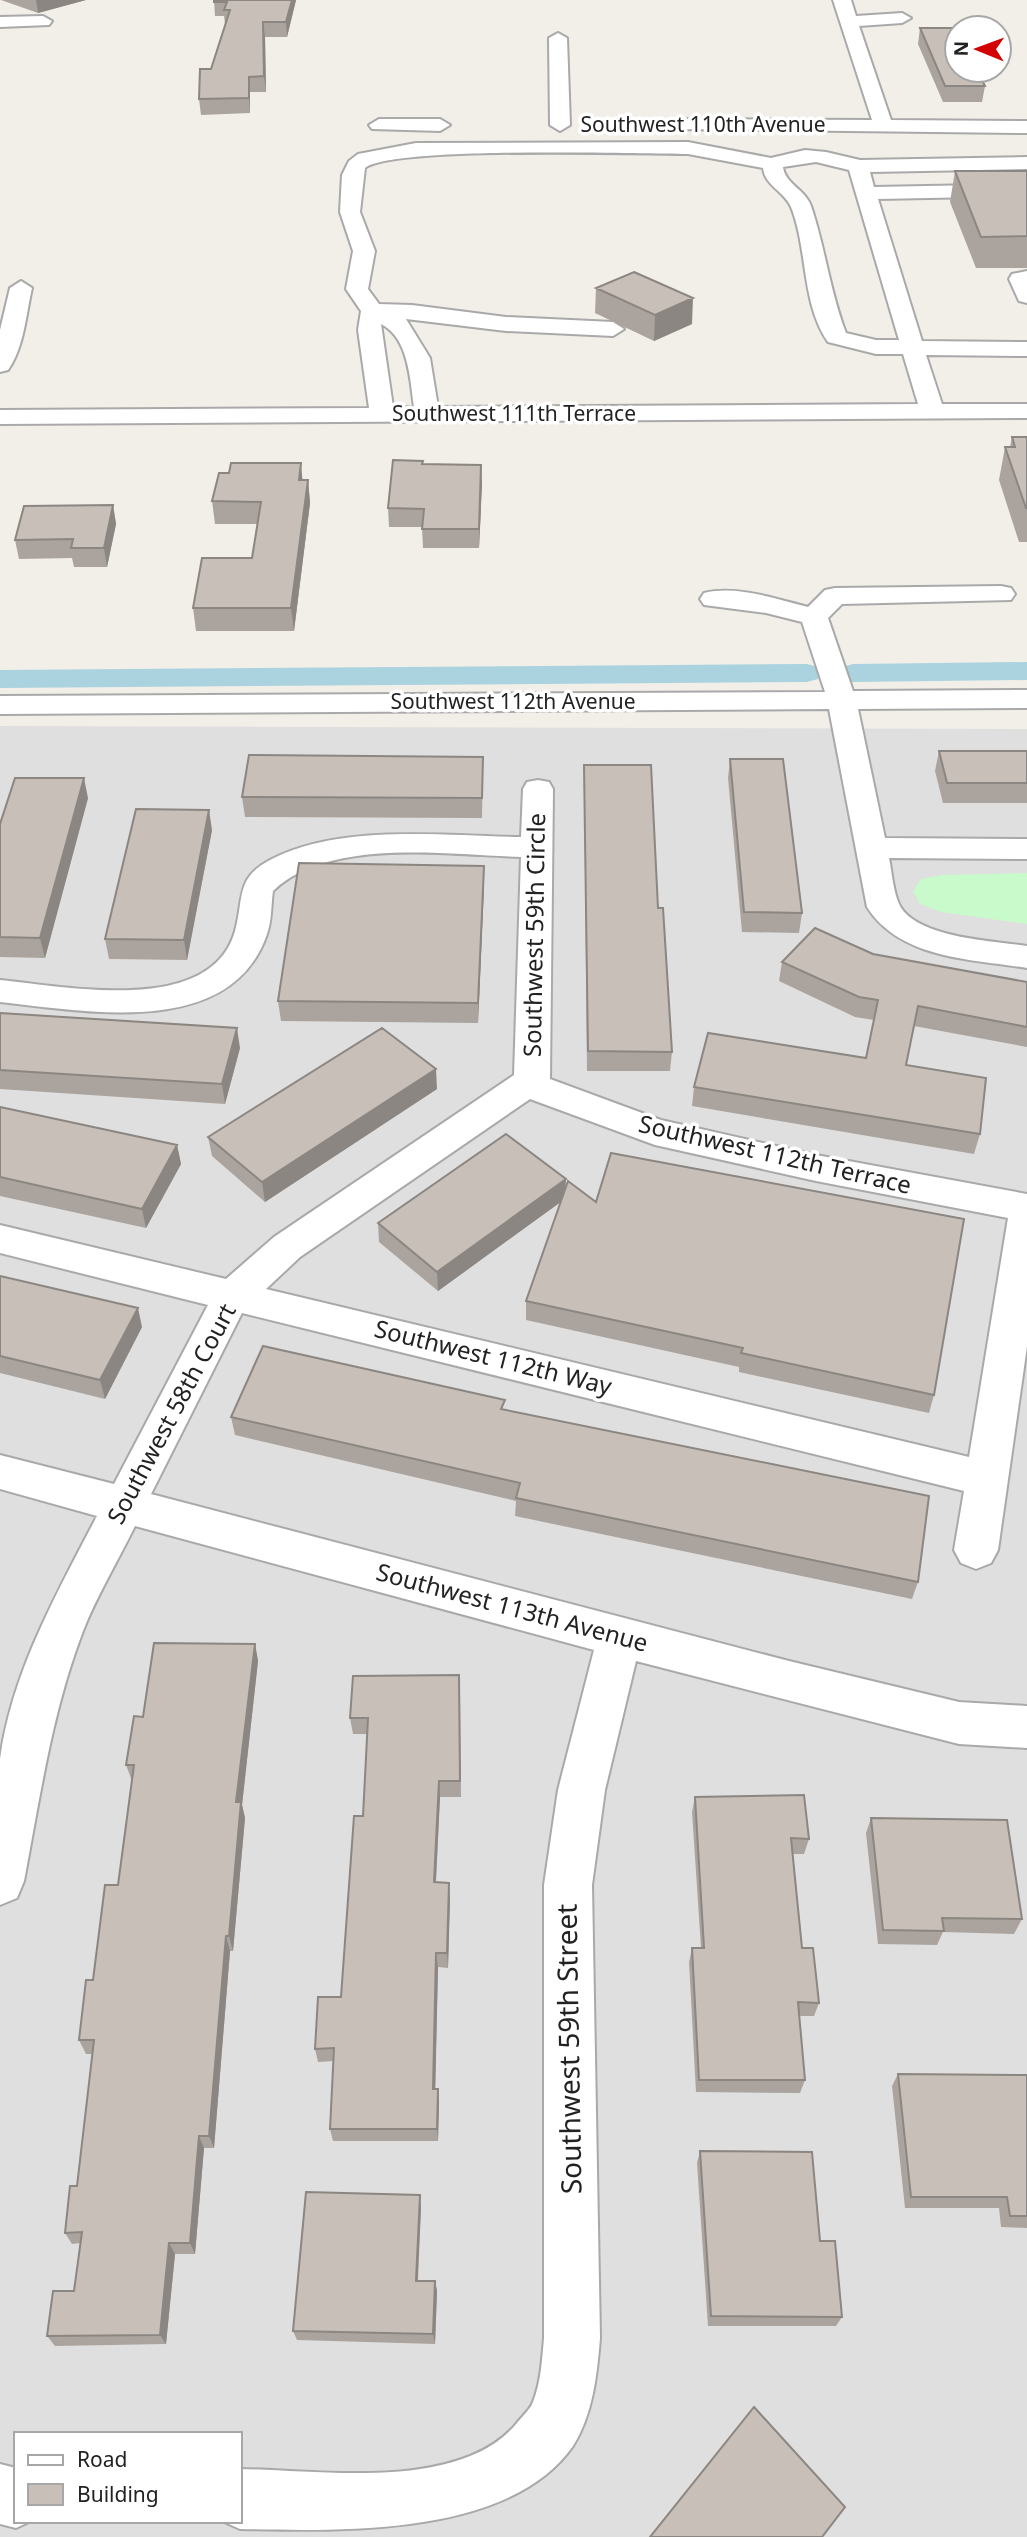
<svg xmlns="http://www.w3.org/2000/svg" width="1027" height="2537" viewBox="0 0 1027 2537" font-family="'Noto Sans',sans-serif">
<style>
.residential{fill:#e0dfdf;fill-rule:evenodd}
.park{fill:#c8facc}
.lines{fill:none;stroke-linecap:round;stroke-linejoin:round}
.canal{fill:#aad3df;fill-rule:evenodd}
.minor-casing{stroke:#a9a9a9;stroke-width:4}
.minor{fill:#fff;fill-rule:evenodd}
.wall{fill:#aba49e}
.shaded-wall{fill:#8b8681}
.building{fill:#c7bfb8;stroke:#8b8681;stroke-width:2}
.labels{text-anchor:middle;stroke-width:7;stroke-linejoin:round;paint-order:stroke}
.far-street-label{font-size:21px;fill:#222;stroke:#fff}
.street-label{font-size:24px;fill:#222;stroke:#fff}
.near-street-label{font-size:28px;fill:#222;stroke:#fff}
</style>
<rect width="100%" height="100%" fill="#f2efe9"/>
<path class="residential" d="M0,726L1027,729V2537H0ZM16,2434H240V2521H16Z"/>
<path class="park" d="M1027,873V924L941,912L920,904L913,891L921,879L942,875Z"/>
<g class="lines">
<path class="canal" d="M1027,662V680L853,682L842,679L838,673L842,667L853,664Z
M807,664L818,667L822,673L818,679L807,682L0,688V670Z"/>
<g class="minor-casing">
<path id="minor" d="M833,0H851L856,16L902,13L911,18L902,23L859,26L891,120L1027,121V133L665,129L662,125L672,119L872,120Z
M43,16L52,21L49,25L0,27V17Z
M558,33L567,38L570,125L560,131L550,125L549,38Z
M379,119H440L450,125L440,131L372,129L369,125Z
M688,142L771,158L805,150L826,152L860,160L1027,157V169L870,172L874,187L1027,184V196L878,199L922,341L1027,342V356L926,355L942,404H1027V418L0,424V410L369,408L358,330L361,311L346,289L353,251L340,212L342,175L349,161L358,154L416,143ZM688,154L763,168C765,186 784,191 791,207C808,249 801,303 828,342L876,354H903L918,404L438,407L430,358L406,319L506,331L613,336L624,329L613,322L506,317L412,305L379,304L368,289L375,251L360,212L365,168C393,146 637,154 688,154ZM816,162L849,170L899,340H876L846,333C830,292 825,247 811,206C806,190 785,184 783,167ZM381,324C409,338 410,380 414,407H393Z
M1027,271V303L1019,301L1009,279L1012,274Z
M21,281L32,288C26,314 24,348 8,370L0,372V330L10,288Z
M1001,586L1011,588L1015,594L1011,600L842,604L828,618L853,691L1027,690V708L858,709L885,838L1027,839V859L889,858C892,872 893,893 900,906C918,938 994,941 1027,946V968C971,959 900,959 867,907L829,709L0,714V696L825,692L802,622L766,613L704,605L700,599L704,593C736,585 777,599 808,607L825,590L835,588Z
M538,780L549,782L553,789L550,1079L661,1120L816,1155L1027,1194V1346L998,1550L991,1563L976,1569L961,1563L954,1550L964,1491L242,1313L151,1494L789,1661L959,1702L1027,1706V1748L959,1744L636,1661L605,1790L592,1885L600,2338C597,2375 593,2414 573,2446C509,2537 343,2531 240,2529L222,2521H240V2469C320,2470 460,2492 517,2423C522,2416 530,2410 533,2402C541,2382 542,2359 544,2338V1885L558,1790L594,1650L135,1526C118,1561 97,1595 83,1631C52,1711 40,1797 24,1881L17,1898L0,1905C0,1860 0,1803 0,1759C12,1672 57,1593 97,1516L0,1489V1455L114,1484L208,1305L0,1253V1225L226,1279L274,1237L514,1075L521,857C448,855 329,837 273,891C271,905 272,920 267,934C231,1040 85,1011 0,1002V980C64,986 211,1017 235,931C244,900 235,878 270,860C340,823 445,836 521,837L523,789L527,782ZM530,1099L655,1145L816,1181L1008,1218L969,1457L266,1289L300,1257Z
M0,2464L16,2468V2521H31L16,2528L0,2524Z"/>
</g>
<use href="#minor" class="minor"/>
</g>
<path class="wall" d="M1,0H86L38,13Z
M214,0H296L287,37H265L266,92H250V113L201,115L199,99L211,69L225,24L224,16H215Z
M920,28L985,86L982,102H943L918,44Z
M955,171H1027V268H976L950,202Z
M596,288L692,324L654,341L595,313Z
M1012,437H1027V542H1019L999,480L1005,447H1010Z
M423,464L482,483L479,548H423L422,527H389L388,508Z
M303,480H308L310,503L294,631H196L193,608L252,558L257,524H215L212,501Z
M113,505L116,524L107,567H74L72,558L19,559L15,540Z
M939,751H1027V803H943L935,771Z
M483,757L482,818L245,817L242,797Z
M730,759L802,913L799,933L742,932L728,778Z
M584,765L658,908L672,1052L670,1071H587Z
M88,798L45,958L0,957V824Z
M212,830L187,960L109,959L105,939Z
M484,866V885L478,1023L281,1021L278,1001Z
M873,954L1027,982V1047L914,1026L906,1065L980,1134L974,1154L692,1106L694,1087L866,1058L874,1020L855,1017L779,981L782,962Z
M0,1013L240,1048L225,1104L0,1089Z
M437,1089L265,1202L212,1156L208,1137Z
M0,1107L177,1145L181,1164L146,1228L0,1196Z
M565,1190L596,1202L934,1395L929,1413L739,1372V1367L526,1320V1301L561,1201L438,1291L379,1242L378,1223Z
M0,1276L142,1327L105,1399L0,1373Z
M505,1410L918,1582L912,1599L515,1516L516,1501L235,1435L231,1417Z
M255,1644L258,1661L242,1805L245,1818L233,1951H230L214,2148H204L195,2254H175L166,2344L55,2346L47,2336L74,2291L81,2243L72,2244L65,2233L77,2186L93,2054H86L79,2040L93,1980L118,1885L132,1781L126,1765L143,1717Z
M460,1691L461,1797H440L436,1882L450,1898L448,1968L438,1967L435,2089L439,2101L438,2141H333L330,2129L334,2061L318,2062L315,2049L341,1997L363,1816L367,1734H353L350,1718Z
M695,1797L809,1839L804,1854H793L802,1948L819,2003L814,2016H799L805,2080L800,2093L696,2092L689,1962L692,1948H701L692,1812Z
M871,1818L1022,1919L1014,1934L943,1932L937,1945L878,1944L866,1833Z
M898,2074L1027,2075V2228L1001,2227L999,2208H905L892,2086Z
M700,2151L820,2241L842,2317L836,2326H708L697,2163Z
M421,2207L418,2281H435L437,2291L435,2344L297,2340L293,2331Z"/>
<path class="shaded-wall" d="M36,0H86L38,13Z
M292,0H296L287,37L286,22Z
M263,22L265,37L266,92L264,76Z
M249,77L250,92V113L249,98Z
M693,298L692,324L654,341L655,315Z
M301,463L303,486L299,480Z
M481,465L482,483L479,548V529Z
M308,480L310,503L294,631L291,608Z
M113,505L116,524L107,567L104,548Z
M84,778L88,798L45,958L40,938Z
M209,810L212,830L187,960L184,940Z
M484,866V885L478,1023V1003Z
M237,1028L240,1048L225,1104L222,1084Z
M436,1069L437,1089L265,1202L262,1182Z
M177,1145L181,1164L146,1228L142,1209Z
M566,1179L565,1199L438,1291L437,1272Z
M138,1308L142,1327L105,1399L100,1380Z
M255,1644L258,1661L242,1805L245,1818L233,1951L229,1936L236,1802Z
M439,1781L440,1797L435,1897L434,1882Z
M449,1883L450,1898L448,1968L447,1953Z
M226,1936L230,1951L214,2148L209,2136Z
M436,1953L438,1967L435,2102L433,2089Z
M438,2089L439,2101L438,2141L437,2129Z
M199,2136L204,2148L195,2254L190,2243Z
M420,2195L421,2207L417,2291L416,2281Z
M169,2243L175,2254L166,2344L160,2335Z
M435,2281L437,2291L435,2344L433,2334Z"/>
<path class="building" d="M214,0H292L286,22H263L264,76L249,77V98L199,99L200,69H211L230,10H224L227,2H214Z
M920,28H957V70H977L985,86H945Z
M955,171H1027V236L981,237Z
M634,272L693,298L655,315L596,288Z
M1012,437H1027V508H1026L1005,447H1015Z
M393,460L423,461L422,464L481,465L479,529H422L424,509L388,508Z
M231,463H301L299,480H308L291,608H193L202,558H252L261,502L212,501L219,473H229Z
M113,505L104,548H71L73,539L15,540L24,506Z
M939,751H1027V783H947Z
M249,755L483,757L482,798L242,797Z
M730,759H783L802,913L744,912Z
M584,765H651L658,908H663L672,1052L588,1051Z
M15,778H84L40,938L0,937V824Z
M136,809L209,810L184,940L105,939Z
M299,863L484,866L478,1003L278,1001Z
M815,928L873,954L1027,982V1027L918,1006L906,1065L986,1078L980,1134L694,1087L708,1033L866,1058L878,1000L859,997L782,962Z
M0,1013L237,1028L222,1084L0,1070Z
M382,1028L436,1069L262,1182L208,1137Z
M0,1107L177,1145L142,1209L0,1177Z
M506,1134L566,1179L437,1272L378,1223Z
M611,1153L964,1219L934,1395L741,1353L743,1348L526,1301L568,1181L596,1202Z
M0,1276L138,1308L100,1380L0,1356Z
M263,1346L505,1400L501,1409L929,1496L918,1582L516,1498L520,1483L231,1417Z
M154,1643L255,1644L236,1802H241L229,1936H226L209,2136H199L190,2243H169L160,2335L47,2336L53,2291H74L82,2232L65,2233L70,2186H77L94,2040H79L86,1980H93L105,1885H118L134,1765H126L134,1716L143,1717Z
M459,1675L460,1781H439L434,1882L449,1883L447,1953H436L433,2089H438L437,2129H330L334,2048L315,2049L318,1997H341L354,1816H363L368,1718H350L353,1676Z
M804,1795L809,1839L791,1838L802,1948H813L819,2003L798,2002L805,2080H699L692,1948H704L695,1797Z
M871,1818L1007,1820L1022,1919L942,1918L944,1931L883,1930Z
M898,2074L1027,2075V2216H1010L1007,2197H911Z
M700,2151L812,2152L820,2241H835L842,2317L711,2316Z
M306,2192L420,2195L416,2281H435L433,2334L293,2331Z
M754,2407L845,2507L822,2537H650Z"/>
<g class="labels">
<g class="far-street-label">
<text x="703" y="132">Southwest 110th Avenue</text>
<text x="514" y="421">Southwest 111th Terrace</text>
<text x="513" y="709">Southwest 112th Avenue</text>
</g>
<g class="street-label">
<text transform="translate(535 935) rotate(-89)" y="8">Southwest 59th Circle</text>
<text transform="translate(775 1155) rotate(13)" y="8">Southwest 112th Terrace</text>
<text transform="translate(493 1358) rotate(14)" y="8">Southwest 112th Way</text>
<text transform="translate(172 1414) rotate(-62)" y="8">Southwest 58th Court</text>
<text transform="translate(512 1608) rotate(15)" y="8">Southwest 113th Avenue</text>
</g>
<g class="near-street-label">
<text transform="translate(569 2049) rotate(-91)" y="10">Southwest 59th Street</text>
</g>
</g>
<rect x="14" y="2432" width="228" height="91" fill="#ffffff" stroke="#a7a7a7" stroke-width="2"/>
<rect x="28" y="2455" width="35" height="10" fill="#ffffff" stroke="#a7a7a7" stroke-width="2"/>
<text x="77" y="2467" font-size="21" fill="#222222">Road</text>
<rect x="28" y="2484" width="35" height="21" fill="#c7bfb8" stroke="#a7a7a7" stroke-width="2"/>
<text x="77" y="2502" font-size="21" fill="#222222">Building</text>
<g transform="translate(978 49) rotate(271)"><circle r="33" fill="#ffffff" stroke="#a7a7a7" stroke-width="2"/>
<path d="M0-5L12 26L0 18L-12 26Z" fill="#d40000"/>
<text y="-10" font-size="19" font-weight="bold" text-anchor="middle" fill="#222222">N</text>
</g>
</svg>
